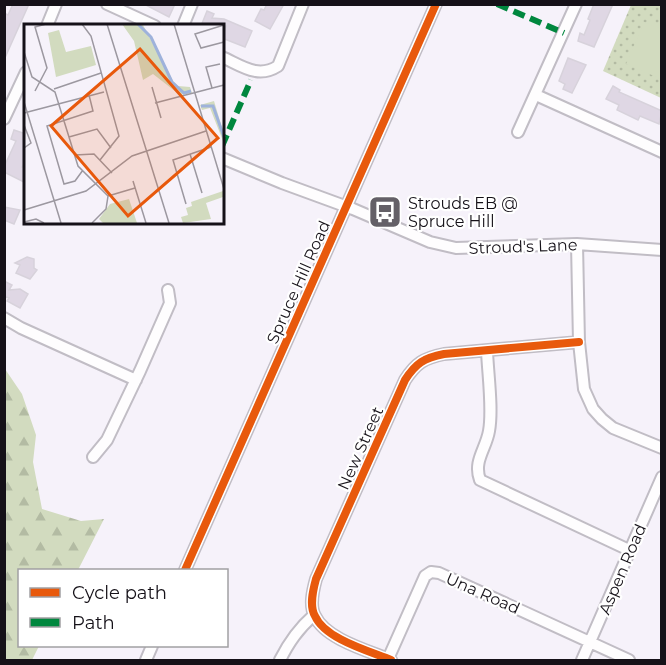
<svg xmlns="http://www.w3.org/2000/svg" width="666" height="665" viewBox="0 0 666 665" font-family="Montserrat,sans-serif">
<style>
.grass{fill:url(#grass-dots)}
.forest{fill:url(#forest-firs)}
.pitch{fill:#d2dbbf}
.building{fill:#dfd7e4;stroke:#d7d2db;stroke-width:1.5}
.lines{fill:none;stroke-linecap:round;stroke-linejoin:round}
.minor-casing{stroke:#c1bdc5;stroke-width:14}
.minor{stroke:#fefdfe;stroke-width:10}
.quiet{stroke:#00873e;stroke-width:6;stroke-dasharray:12 6;stroke-linecap:butt}
.cycleway-casing{stroke:#fff;stroke-width:11}
.cycleway{stroke:#e8590c;stroke-width:8}
.labels{text-anchor:middle;stroke-width:4.5;stroke-linejoin:round;paint-order:stroke}
.poi-label{font-size:16px;fill:#151118;stroke:#fff;text-anchor:start}
.street-label{font-size:16px;fill:#151118;stroke:#fff}
.inset-river{fill:none;stroke:#9eb2db;stroke-width:3}
.inset-road{fill:none;stroke:#9c98a0;stroke-width:1.5}
.view{fill:#e8590c;fill-opacity:0.15;stroke:#e8590c;stroke-width:3}
.inset-edge{fill:none;stroke:#151118;stroke-width:3}
</style>
<defs>
<pattern id="grass-dots" width="8" height="8" patternUnits="userSpaceOnUse" patternTransform="scale(1.5)"><rect width="8" height="8" fill="#d2dbbf"/><path d="M2 2h.1M6 6h.1" fill="none" stroke="#b3bba3" stroke-width="1.8" stroke-linecap="round"/></pattern>
<pattern id="forest-firs" width="22" height="20" patternUnits="userSpaceOnUse" patternTransform="scale(1.5)"><rect width="22" height="20" fill="#d2dbbf"/><path d="M5 1l3.5 6h-7zM16 11l3.5 6h-7z" fill="#b3bba3"/></pattern>
</defs>
<rect width="100%" height="100%" fill="#f6f2fa"/>
<path class="grass" d="M631,5H661V98L603,71Z"/>
<path class="forest" d="M5,369L22,394L36,435L33,462L42,509L81,521L104,519L78,570H20V646H39L32,660H5Z"/>
<path class="pitch" d="M644,22L661,29V79L626,64Z"/>
<path class="building" d="M13,4H29L4,60V13L8,15Z
M144,4H175L169,17Z
M267,4H284L270,29L255,21L261,9L264,10Z
M594,4H613L594,47L578,41L580,33L584,35L590,20L588,19Z
M207,11L214,14L212,18L224,19L252,31L245,47L222,38L226,26H201Z
M568,58L586,65L572,93L563,89L565,84L559,81Z
M613,86L620,90L619,92L662,111L659,124L640,116L638,120L617,110L619,105L606,99Z
M14,130L26,134V160L22,167L26,168V183L4,172V167L16,141L11,139Z
M4,207L20,210L14,224L4,220Z
M27,257L34,259V268L37,270L30,279L16,273L20,265L15,263Z
M4,281L12,285L9,290L20,289L28,294L20,308L7,301L9,298L6,297L4,301Z"/>
<g class="lines">
<g class="minor-casing">
<path id="minor" d="M107,4L155,26
M47,26L56,4
M183,26L192,4
M222,57C242,66 258,79 278,66L303,4
M536,95L662,152
M4,119L26,72
M518,132L576,4
M222,158L282,183L353,209L430,242L456,248L577,244L662,250
M577,244L579,342L584,389L593,409L602,419L613,428L662,448
M4,318L21,328L136,380
M487,351C488,375 493,409 489,431C486,449 473,461 480,480L629,550
M93,457L107,440L140,371L170,303L168,290
M185,570L436,4
M388,659L425,576L431,572L439,573L629,660
M146,660L152,646
M280,660C289,642 298,629 314,615
M391,660C369,651 325,639 315,616C309,606 313,590 316,579L405,380C416,363 424,358 444,354L579,342
M582,660L662,477"/>
</g>
<use href="#minor" class="minor"/>
<path class="quiet" d="M497,4L564,33
M222,146L251,80"/>
<g class="cycleway-casing">
<path id="cycleway" d="M185,570L436,4
M391,660C369,651 325,639 315,616C309,606 313,590 316,579L405,380C416,363 424,358 444,354L579,342"/>
</g>
<use href="#cycleway" class="cycleway"/>
</g>
<defs>
<g id="bus-square" transform="scale(1.725)"><rect x="-9" y="-9" width="18" height="18" rx="4" fill="#646067" stroke="#fff"/><path d="M-5-6H5V4H4V6H2V4H-2V6H-4V4H-5ZM-3.5-4V0h7V-4ZM-3.5 1.2v1.5H-2V1.2ZM2 1.2v1.5H3.5V1.2Z" fill="#fff"/></g>
</defs>
<g fill-rule="evenodd">
<use href="#bus-square" x="385" y="212"/>
</g>
<g class="labels">
<g class="poi-label">
<text x="408" y="209">Strouds EB @<tspan x="408" dy="18">Spruce Hill</tspan></text>
</g>
<g class="street-label">
<text transform="translate(523 246) rotate(-2)" y="6">Stroud's Lane</text>
<text transform="translate(298 282) rotate(-66)" y="6">Spruce Hill Road</text>
<text transform="translate(360 448) rotate(-66)" y="6">New Street</text>
<text transform="translate(622 569) rotate(-67)" y="6">Aspen Road</text>
<text transform="translate(483 593) rotate(24)" y="6">Una Road</text>
</g>
</g>
<g transform="translate(24 24)">
<rect width="200" height="200" fill="#f6f2fa"/>
<path d="M35,6L42,28L67,22L72,41L32,53L24,9ZM105,175L113,199H79L75,195L86,180Z" fill="#d2dbbf"/>
<path d="M98,0L119,1L149,57L154,62L166,63L168,69L156,71L129,50L119,56L110,17ZM190,77L199,107V117L186,84L178,86L176,81ZM199,167V173L182,179L187,195L159,199L157,193L164,191L162,184L168,182L167,178Z" fill="#d2dbbf"/>
<path class="inset-river" d="M114,0L127,13L148,58L160,69L167,67M177,82H189L200,113"/>
<path class="inset-road" d="M58,0L67,12L95,112L76,136M83,0L145,199M150,0L200,165M200,1L171,10L177,24L200,18M0,28L8,53L31,68L54,142L84,172L82,185L68,199M128,63L137,94M188,64L182,43L196,40M30,65L77,49M11,67L23,44L11,3L22,0M0,78L37,199M131,79L200,61M0,89L80,68M0,101L7,119L0,124M45,113L73,105L87,124M166,130L178,169M51,131L70,130L88,149M59,146L51,157L40,160L23,102L69,87L65,71M109,157L122,199M84,172L111,164M162,180L149,136L187,123M0,186L62,167L108,132L182,107M0,198L12,195L20,199"/>
<path class="view" d="M116,25L194,114L104,192L27,102Z"/>
<rect width="200" height="200" class="inset-edge"/>
</g>
<rect width="666" height="665" fill="none" stroke="#151118" stroke-width="12"/>
<rect x="18" y="569" width="210" height="78" fill="#ffffff" stroke="#a1a0a3" stroke-width="1.5"/>
<rect x="30" y="588" width="30" height="9" fill="#e8590c" stroke="#a1a0a3" stroke-width="1.5"/>
<text x="72" y="599" font-size="18" fill="#151118">Cycle path</text>
<rect x="30" y="618" width="30" height="9" fill="#00873e" stroke="#a1a0a3" stroke-width="1.5"/>
<text x="72" y="629" font-size="18" fill="#151118">Path</text>
</svg>
